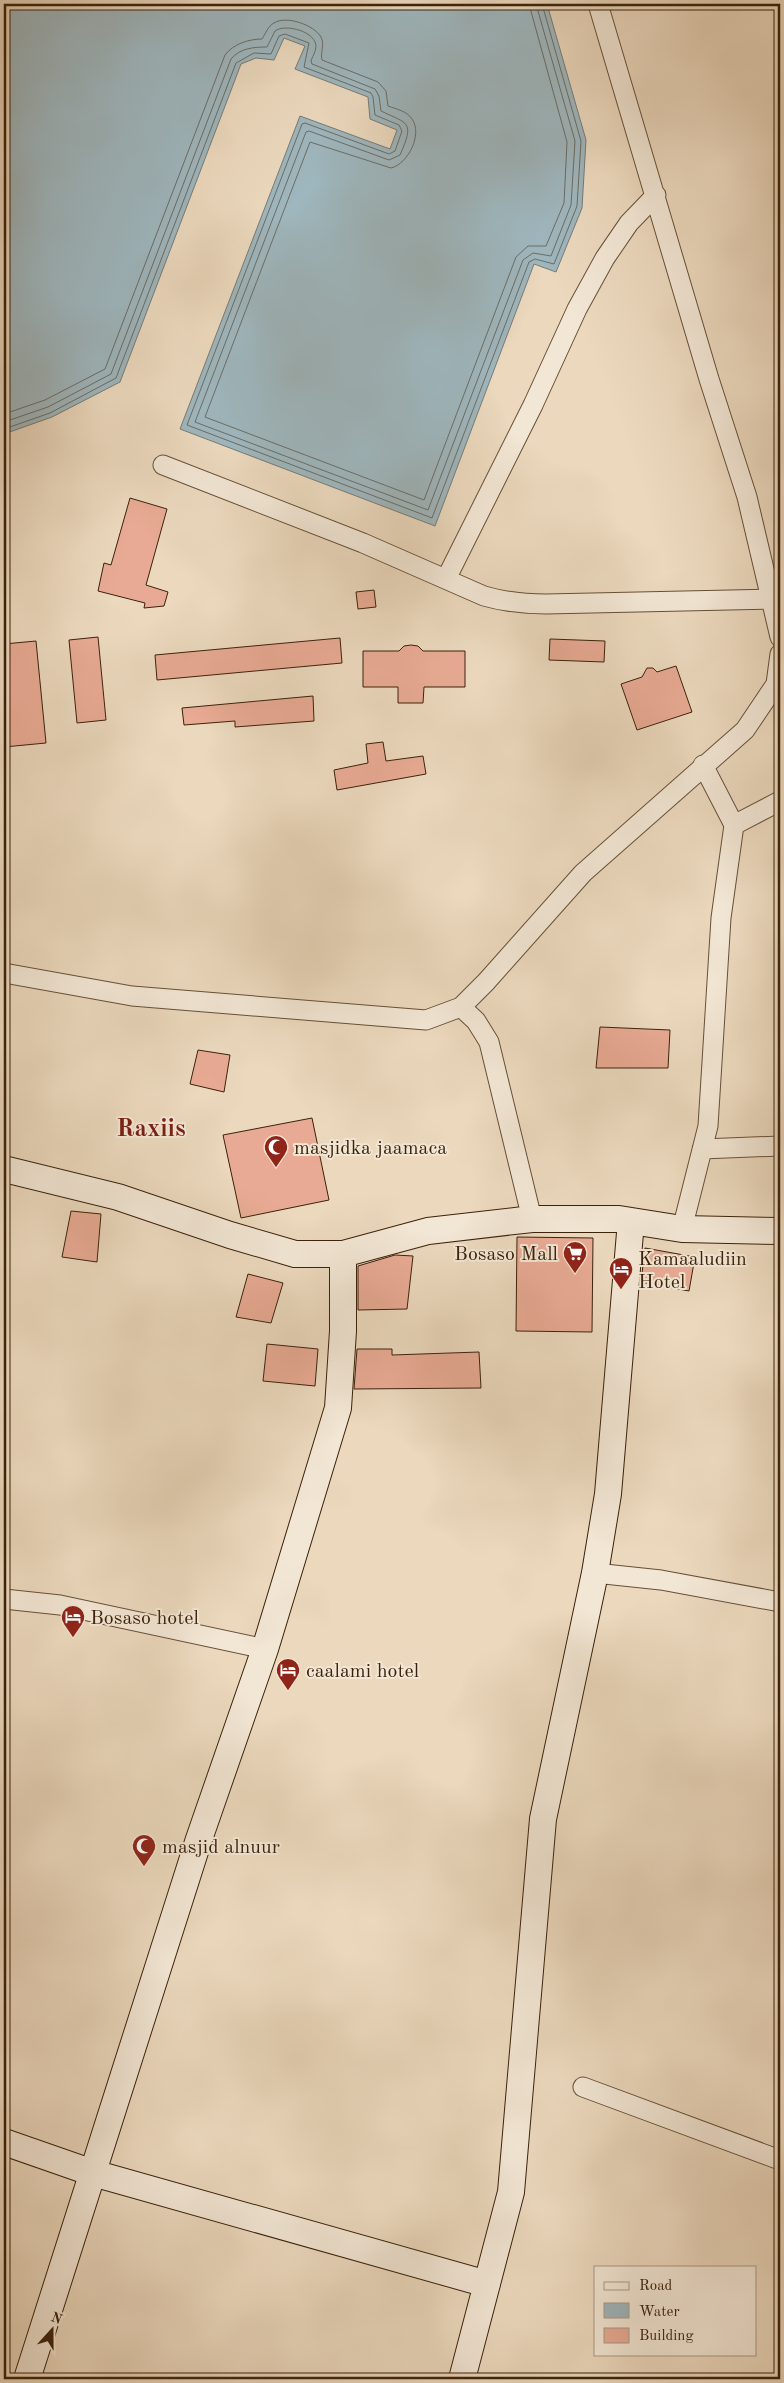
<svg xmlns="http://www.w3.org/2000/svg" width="784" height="2383" viewBox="0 0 784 2383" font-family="'Old Standard TT',serif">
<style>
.water{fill:#9eb6bd;stroke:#767b76}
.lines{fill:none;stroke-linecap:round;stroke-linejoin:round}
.shore{stroke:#6c6c64;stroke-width:1}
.building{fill:#e8aa94;stroke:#3b220b}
.street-casing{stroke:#675038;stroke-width:21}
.secondary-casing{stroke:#3b220b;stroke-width:28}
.street{stroke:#f2e6d4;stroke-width:19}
.secondary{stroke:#f2e6d4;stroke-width:26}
.labels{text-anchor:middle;stroke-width:4;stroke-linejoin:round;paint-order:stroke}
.poi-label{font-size:20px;fill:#3b220b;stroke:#f2e6d4;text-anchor:start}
.district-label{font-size:25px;font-weight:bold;fill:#7a1f14;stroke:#f2e6d4}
</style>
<rect width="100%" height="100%" fill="#ebd8bd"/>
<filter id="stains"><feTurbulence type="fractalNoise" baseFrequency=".004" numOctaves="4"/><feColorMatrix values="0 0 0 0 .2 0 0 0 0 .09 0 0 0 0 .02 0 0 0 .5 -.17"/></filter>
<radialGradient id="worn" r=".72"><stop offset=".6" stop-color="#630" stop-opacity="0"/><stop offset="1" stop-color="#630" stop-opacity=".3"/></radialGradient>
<path class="water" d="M4,4H547L586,140L582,208L556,272L534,264L435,526L180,429L300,116L390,149L397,130L370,119L368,97L295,69L305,46L284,38L274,60L256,58L241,64L120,382L52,417L4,434Z"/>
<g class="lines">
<path class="shore" d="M4,414L45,400L105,369L225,55C233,44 249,39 262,39C266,33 268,26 274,23C286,15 314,25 321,37C325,45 320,52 322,60L378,82L386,91L388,106C396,109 407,111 412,119C423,134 408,164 391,168L310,142L205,417L424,500L516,257L528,246H546L564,203L567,142L529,4
M4,422L48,407L111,374L231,59C240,48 254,47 267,47L275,31C284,24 310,30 315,42C318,48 313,55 311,61L312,64L375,89L379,96L381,111C408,124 415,121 400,155L389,160L309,131L306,132L195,422L428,510L523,260L533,253L551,256L571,205L575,141L536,4
M4,429L50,413L116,378L236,63L254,53L271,54L279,36L285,34L309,43L304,67L371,93L373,97L375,115L399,125L402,131L395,151L389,154L305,123L302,124L187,425L432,518L529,262L535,259L554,264L577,206L581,141L542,4"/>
</g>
<path class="building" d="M130,498L167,509L146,585L168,592L164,606L144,608L145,603L98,591L104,563L111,565Z
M374,590L376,607L358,609L356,592Z
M98,637L106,720L77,723L69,640Z
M340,638L342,663L157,680L155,655Z
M550,639L605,641L604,662L549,660Z
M36,641L46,743L4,747V644Z
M411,645L418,646L423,651H465V687H424L423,703H398V687H363V651H399L404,646Z
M676,666L692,712L637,730L621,684L642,677L647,668H653L657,672Z
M313,696L314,721L235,727V721L184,725L182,708Z
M383,742L386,761L423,756L426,774L337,790L334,770L368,763L366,744Z
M600,1027L670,1030L668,1068H596Z
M198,1050L230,1055L224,1092L190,1084Z
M312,1118L329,1200L241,1218L223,1135Z
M71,1211L101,1214L97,1262L62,1257Z
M517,1237L593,1238L592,1332L516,1331Z
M645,1248L695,1257L689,1291L641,1282Z
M395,1255L413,1256L407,1309L358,1310V1266Z
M248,1274L283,1283L271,1323L236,1317Z
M267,1344L318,1349L315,1386L263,1381Z
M357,1349H392V1355L479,1352L481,1388L354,1389Z"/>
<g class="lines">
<g class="street-casing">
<path id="street" d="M598,4L709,379L747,497L780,637
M163,465L363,543L484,596C505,602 524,604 546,604L771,599
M446,579L533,405L577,309L605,258L629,223L656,195
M734,825L780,801
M4,973L132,996L426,1020L461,1007L486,982L583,873L745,730L776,684L780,654
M461,1007L476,1021L489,1042L532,1219
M702,1149L780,1146
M682,1229L708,1126L721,918L734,825L703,765
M595,1573L661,1580L780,1602
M4,1599L60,1605L265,1649
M583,2087L780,2160"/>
</g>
<g class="secondary-casing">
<path id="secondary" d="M4,1169L118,1197L230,1235L295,1254H343L428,1231L532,1219H619L682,1229L780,1231
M4,2142L93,2173L487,2284
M27,2379L199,1839L265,1649L338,1408L343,1331V1254
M462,2379L511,2192L543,1819L595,1573L608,1494L631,1221"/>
</g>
<use href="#street" class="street"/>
<use href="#secondary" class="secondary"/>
</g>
<defs>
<g id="mosque-pin" transform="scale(1.25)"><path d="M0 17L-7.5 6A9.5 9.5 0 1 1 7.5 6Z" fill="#8f2418" stroke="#f2e6d4"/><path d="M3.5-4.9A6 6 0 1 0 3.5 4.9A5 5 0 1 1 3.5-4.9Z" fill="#fff"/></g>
<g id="supermarket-pin" transform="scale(1.25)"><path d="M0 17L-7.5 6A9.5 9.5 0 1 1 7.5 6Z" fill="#8f2418" stroke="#f2e6d4"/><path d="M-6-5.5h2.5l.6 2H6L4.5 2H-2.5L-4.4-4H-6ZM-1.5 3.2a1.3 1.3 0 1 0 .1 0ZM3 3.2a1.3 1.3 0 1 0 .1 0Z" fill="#fff"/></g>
<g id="hotel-pin" transform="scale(1.25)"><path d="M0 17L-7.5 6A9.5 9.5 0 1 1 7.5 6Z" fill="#8f2418" stroke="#f2e6d4"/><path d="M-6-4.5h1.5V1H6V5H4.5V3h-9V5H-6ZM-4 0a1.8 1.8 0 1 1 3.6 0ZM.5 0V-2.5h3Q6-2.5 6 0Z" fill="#fff"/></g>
</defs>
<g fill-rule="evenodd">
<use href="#mosque-pin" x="276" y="1147"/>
<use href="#supermarket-pin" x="575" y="1253"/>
<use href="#hotel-pin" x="621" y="1269"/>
<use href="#hotel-pin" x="73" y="1617"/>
<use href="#hotel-pin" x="288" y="1670"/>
<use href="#mosque-pin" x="144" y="1846"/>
</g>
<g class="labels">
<g class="poi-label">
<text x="294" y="1154">masjidka jaamaca</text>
<text x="558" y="1260" text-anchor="end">Bosaso Mall</text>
<text x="638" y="1265">Kamaaludiin<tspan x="638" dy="23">Hotel</tspan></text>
<text x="90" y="1624">Bosaso hotel</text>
<text x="306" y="1677">caalami hotel</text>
<text x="162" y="1853">masjid alnuur</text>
</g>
<g class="district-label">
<text x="151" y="1136">Raxiis</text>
</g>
</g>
<rect width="784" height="2383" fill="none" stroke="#ebd8bd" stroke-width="20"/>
<rect x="5" y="5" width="774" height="2373" fill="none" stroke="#3b220b" stroke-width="2.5"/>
<rect x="10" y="10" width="764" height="2363" fill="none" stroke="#3b220b"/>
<rect x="594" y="2266" width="162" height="90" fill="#f2e6d4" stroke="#a99884"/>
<rect x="604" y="2282" width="25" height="8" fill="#f2e6d4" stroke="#a99884"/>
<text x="639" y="2290" font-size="15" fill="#3b220b">Road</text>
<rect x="604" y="2303" width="25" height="15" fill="#9eb6bd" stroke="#a99884"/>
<text x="639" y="2316" font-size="15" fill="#3b220b">Water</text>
<rect x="604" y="2328" width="25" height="15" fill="#e8aa94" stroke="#a99884"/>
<text x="639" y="2340" font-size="15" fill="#3b220b">Building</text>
<g transform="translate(52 2330) rotate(21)" stroke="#f2e6d4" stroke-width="4" paint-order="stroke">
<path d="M0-4L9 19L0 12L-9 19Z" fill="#3b220b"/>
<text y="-8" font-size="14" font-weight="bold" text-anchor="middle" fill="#3b220b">N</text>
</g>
<rect width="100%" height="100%" filter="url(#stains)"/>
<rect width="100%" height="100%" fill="url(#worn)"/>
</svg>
